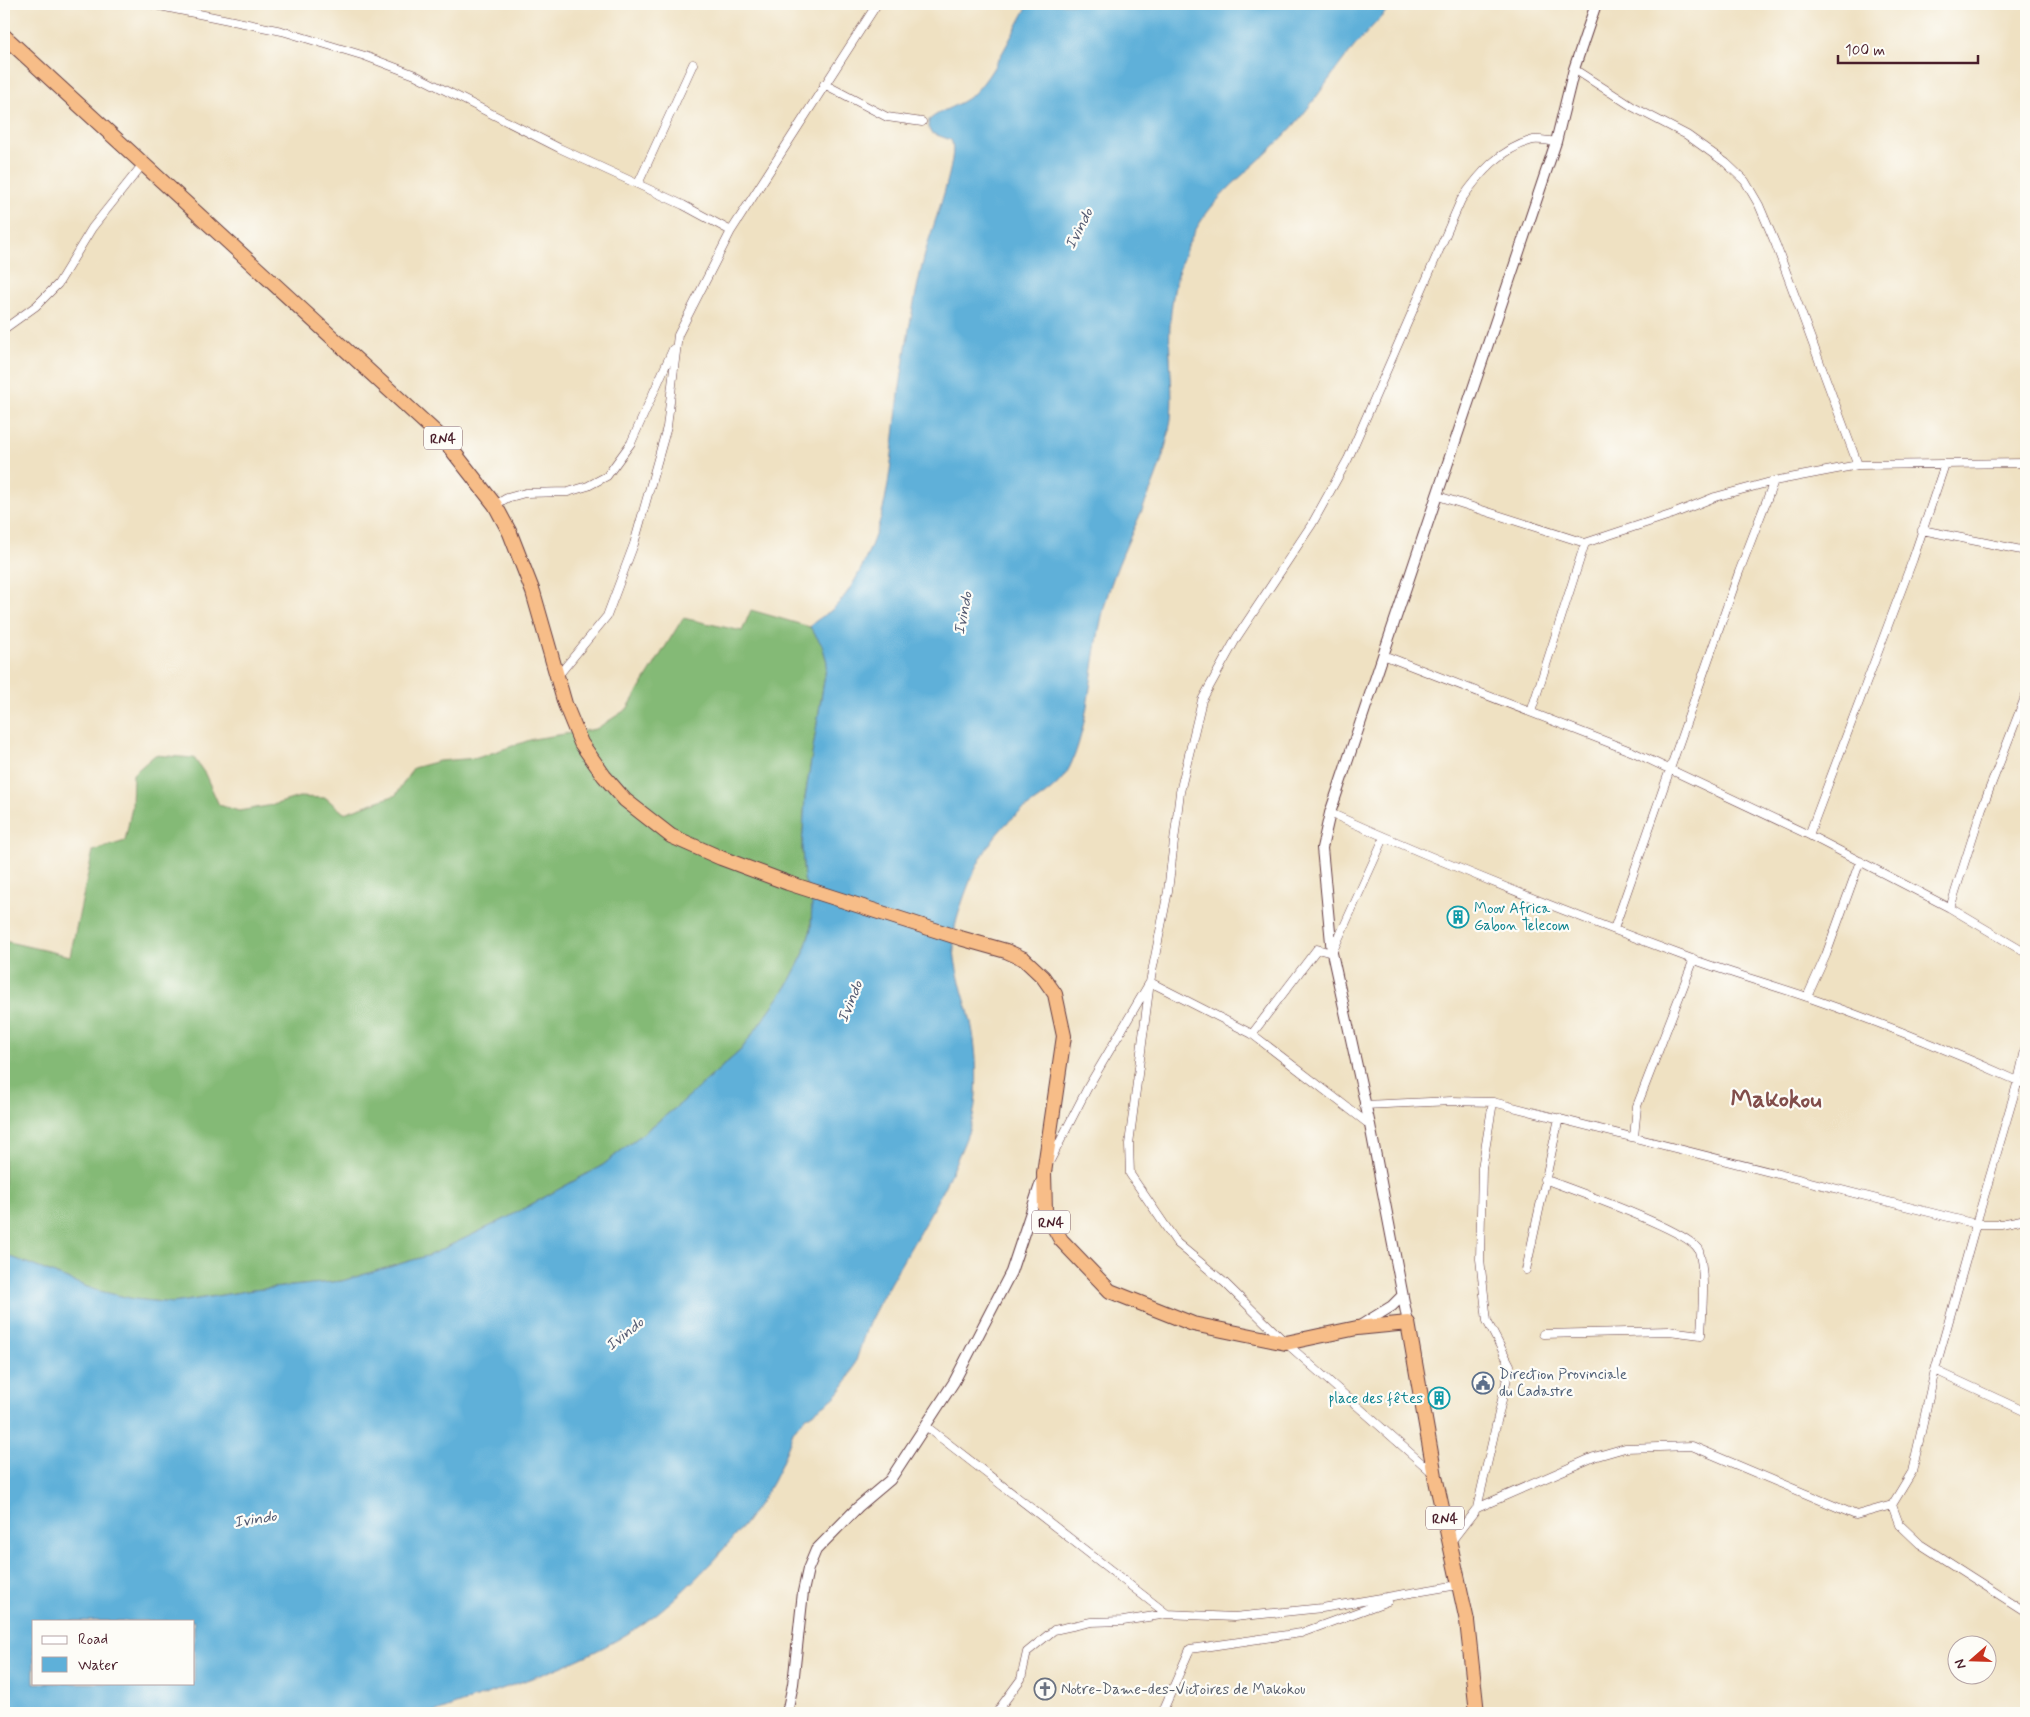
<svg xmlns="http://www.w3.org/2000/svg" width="2030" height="1717" viewBox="0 0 2030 1717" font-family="Mynerve,sans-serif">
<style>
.forest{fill:#84ba76;stroke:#676c50}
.water{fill:#5eb0d9;stroke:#546882;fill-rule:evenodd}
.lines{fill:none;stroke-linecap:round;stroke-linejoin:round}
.minor-casing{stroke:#633c42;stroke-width:9}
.tertiary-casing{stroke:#633c42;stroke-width:12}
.trunk-casing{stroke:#633c42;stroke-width:16}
.minor{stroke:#fff;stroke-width:8}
.tertiary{stroke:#fff;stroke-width:10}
.trunk{stroke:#f7bd88;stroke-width:14}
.labels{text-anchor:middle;stroke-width:4.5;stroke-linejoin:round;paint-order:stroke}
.shield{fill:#fdfcf7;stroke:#806168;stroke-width:1}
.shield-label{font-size:14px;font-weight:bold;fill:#4a1f2b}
.culture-label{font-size:15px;fill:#0d838f;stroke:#fdfcf7;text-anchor:start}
.service-label{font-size:15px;fill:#4e5e75;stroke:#fdfcf7;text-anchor:start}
.worship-label{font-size:15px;fill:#5b616d;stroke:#fdfcf7;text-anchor:start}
.water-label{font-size:16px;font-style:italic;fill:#525971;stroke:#fdfcf7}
.town-label{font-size:25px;font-weight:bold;fill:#824e4b;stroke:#fdfcf7}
</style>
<rect width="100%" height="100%" fill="#fdfcf7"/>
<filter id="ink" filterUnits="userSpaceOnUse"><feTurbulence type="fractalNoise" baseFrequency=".02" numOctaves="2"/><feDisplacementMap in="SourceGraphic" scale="10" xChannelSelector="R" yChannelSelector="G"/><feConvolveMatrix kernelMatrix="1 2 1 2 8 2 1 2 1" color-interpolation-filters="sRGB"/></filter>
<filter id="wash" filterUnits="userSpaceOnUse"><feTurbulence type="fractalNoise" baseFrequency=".0096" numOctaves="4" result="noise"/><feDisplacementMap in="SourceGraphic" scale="20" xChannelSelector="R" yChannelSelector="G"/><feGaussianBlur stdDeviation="1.12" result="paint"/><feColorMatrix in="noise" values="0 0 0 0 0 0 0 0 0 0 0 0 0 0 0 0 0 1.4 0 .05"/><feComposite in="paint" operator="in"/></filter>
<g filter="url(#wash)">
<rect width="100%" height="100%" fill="#efe1c2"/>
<path class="forest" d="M751,610L810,627L822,644L827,662L805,798L802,848L804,879L812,901L811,929L803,955L787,986L741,1050L679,1105L603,1165L503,1220L430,1255L342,1281L253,1290L173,1303L134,1299L95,1290L4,1254V941L70,956L93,851L125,841L132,807L133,774L155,755L194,758L205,774L219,805L239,811L273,805L299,797L326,798L344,813L396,795L413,768L439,761L477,758L533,739L596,729L627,709L683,618L742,631Z"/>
<path class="water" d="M1029,4H1393C1377,22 1359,40 1344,59C1325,84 1308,111 1286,134C1252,170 1210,196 1189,243C1173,278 1168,318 1170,356C1171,378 1173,398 1171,419C1162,484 1125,536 1107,597C1091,650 1092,714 1072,762C1060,793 1026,803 1004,826C981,850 966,887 957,919C947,953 963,989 971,1022C977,1051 979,1087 973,1117C969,1133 961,1150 954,1166C930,1221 895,1269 869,1323C859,1345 856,1373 840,1391C827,1408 804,1413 793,1432C792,1434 787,1450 786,1452C781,1465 775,1479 768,1490C741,1534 695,1583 655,1615C591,1664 508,1685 434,1713H4V1254L95,1290L134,1299L173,1303L253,1290L342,1281L430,1255L503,1220L603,1165L679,1105L741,1050L787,986L803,955L811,929L812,901L804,879L802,848L805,798L827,662L822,645L810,627C815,619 829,614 836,606C856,585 867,557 877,530C890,492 892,449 897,410C904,355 913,299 927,246C933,226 960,155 951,140L931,133L928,127L929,120C942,109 959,106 972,95C993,77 1014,29 1029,4ZM34,1621H194V1683H34Z"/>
</g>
<g filter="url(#ink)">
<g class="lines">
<g class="minor-casing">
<path id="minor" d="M150,4L282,31L365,56L415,75L559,148L683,205L731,231
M1574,69L1633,107L1687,135L1726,163L1745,181L1759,205L1776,245L1858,465
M824,84L887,117L922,122
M638,184L693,64
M4,329L36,306L58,284L92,228L143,164
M1438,496L1585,543L1673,514L1715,497L1774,481L1858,465L2026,463
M495,505L507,498L525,493L568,492L588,486L607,476L631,443L673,349
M1922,530L2026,551
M1383,655L1633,752L1809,835L1950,908L2026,953
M557,677L607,616L634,544L667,427L678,335L731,231L877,4
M1531,712L1585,543
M1330,813C1449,866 1570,914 1692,959C1730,973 1769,984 1807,997C1879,1022 1949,1050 2018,1081L2026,1046
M1809,835L1913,559L1945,464
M1950,908L1982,808L2026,695
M1614,929L1739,572L1774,481
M1807,997L1826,955L1860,861
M1252,1034L1317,949L1332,953L1384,838
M1364,1105L1452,1101L1493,1102L1976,1224L2018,1081L2026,1085
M1634,1137L1637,1106L1694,959
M1050,1161L1088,1087L1150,982L1252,1034L1370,1125
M1526,1270L1559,1118
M1543,1334L1669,1331L1701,1335C1702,1310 1706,1276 1699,1251C1694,1232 1568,1188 1544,1179
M1935,1370L2026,1412
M927,1427L1167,1614
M1434,1474L1286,1343L1225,1283L1177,1243L1130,1174L1129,1144L1150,982L1168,891L1180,792L1202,700L1237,637L1312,524L1348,459L1461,200C1480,173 1500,149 1533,140C1540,139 1549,141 1556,142
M1892,1505L1899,1524L1920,1544L2026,1612
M1477,1508L1510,1365L1487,1321L1480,1259L1482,1168L1493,1102
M1450,1543L1477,1508L1594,1457L1625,1448L1692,1446L1856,1515L1892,1505L1912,1472L1935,1370L1976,1224H2001L2026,1219
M999,1709L1021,1679L1027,1652L1054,1630L1091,1622L1123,1621L1167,1614L1234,1617L1322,1608L1458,1585
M1162,1713L1190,1649L1301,1633L1388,1601"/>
</g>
<g class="tertiary-casing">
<path id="tertiary" d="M1408,1323L1370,1125L1332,953L1322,848L1330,813L1556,142L1574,69L1596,4
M1358,1327L1392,1306L1402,1296
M787,1713L793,1684L803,1592L808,1569L816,1550L858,1507L890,1480L954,1382L1011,1272L1041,1182"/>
</g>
<g class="trunk-casing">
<path id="trunk" d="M4,36L445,441L495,505L510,533L533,592L565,704L581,743L604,776L625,800L671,836L721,858L788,883L960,938L1006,951L1024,959L1043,977L1055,994L1064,1036L1044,1173L1045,1211L1061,1240L1110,1291L1193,1324L1286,1343L1357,1328L1408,1323L1435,1476L1467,1621L1477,1713"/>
</g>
<use href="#minor" class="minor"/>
<use href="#tertiary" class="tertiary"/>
<use href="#trunk" class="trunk"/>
</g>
</g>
<defs>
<g id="building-ring" transform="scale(1.125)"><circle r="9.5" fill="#fdfcf7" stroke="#0f9aa8" stroke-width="1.5"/><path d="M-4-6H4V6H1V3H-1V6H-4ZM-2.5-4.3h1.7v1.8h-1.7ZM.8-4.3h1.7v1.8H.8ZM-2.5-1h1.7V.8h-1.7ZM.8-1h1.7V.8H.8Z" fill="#0f9aa8"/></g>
<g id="civic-ring" transform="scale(1.125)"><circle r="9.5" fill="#fdfcf7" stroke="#5c6f8a" stroke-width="1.5"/><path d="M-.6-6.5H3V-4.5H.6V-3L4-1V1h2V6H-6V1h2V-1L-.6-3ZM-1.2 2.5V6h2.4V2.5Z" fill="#5c6f8a"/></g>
<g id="church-ring" transform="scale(1.125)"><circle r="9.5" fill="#fdfcf7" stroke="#6b7280" stroke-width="1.5"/><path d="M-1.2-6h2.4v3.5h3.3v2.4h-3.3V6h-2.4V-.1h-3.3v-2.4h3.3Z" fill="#6b7280"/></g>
</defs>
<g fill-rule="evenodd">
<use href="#building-ring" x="1458" y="917"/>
<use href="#civic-ring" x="1483" y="1383"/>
<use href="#building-ring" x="1439" y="1398"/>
<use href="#church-ring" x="1045" y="1689"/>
</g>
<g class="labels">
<g class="shield">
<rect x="424" y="426.5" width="38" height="23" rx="4"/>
<rect x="1032" y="1210.5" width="38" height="23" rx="4"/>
<rect x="1426" y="1506.5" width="38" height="23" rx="4"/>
</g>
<g class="shield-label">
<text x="443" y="443">RN4</text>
<text x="1051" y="1227">RN4</text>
<text x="1445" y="1523">RN4</text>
</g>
<g class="culture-label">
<text x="1474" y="913">Moov Africa<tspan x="1474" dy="17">Gabon Telecom</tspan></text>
<text x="1423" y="1403" text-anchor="end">place des fêtes</text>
</g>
<g class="service-label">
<text x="1499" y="1379">Direction Provinciale<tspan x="1499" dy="17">du Cadastre</tspan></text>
</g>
<g class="worship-label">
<text x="1061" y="1694">Notre-Dame-des-Victoires de Makokou</text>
</g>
<g class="water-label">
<text transform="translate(1078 228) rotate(-63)" y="6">Ivindo</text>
<text transform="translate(962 613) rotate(-79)" y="6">Ivindo</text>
<text transform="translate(849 1001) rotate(-68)" y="6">Ivindo</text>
<text transform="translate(624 1333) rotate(-39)" y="6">Ivindo</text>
<text transform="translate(255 1518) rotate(-9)" y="6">Ivindo</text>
</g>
<g class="town-label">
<text x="1776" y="1107">Makokou</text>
</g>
</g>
<rect width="2030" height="1717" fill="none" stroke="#fdfcf7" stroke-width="20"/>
<rect x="32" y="1620" width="162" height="65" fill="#fdfcf7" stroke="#b5a4a5"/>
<rect x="42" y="1636" width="25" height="8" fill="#ffffff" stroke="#b5a4a5"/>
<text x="78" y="1644" font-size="15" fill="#4a1f2b">Road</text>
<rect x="42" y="1657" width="25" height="15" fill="#5eb0d9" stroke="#b5a4a5"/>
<text x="78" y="1670" font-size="15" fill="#4a1f2b">Water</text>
<g transform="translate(1972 1660) rotate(250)"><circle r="24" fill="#fdfcf7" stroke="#b5a4a5"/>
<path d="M0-4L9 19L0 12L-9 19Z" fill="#c8321e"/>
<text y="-8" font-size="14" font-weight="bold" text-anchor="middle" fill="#4a1f2b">N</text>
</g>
<path d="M1838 55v8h140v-8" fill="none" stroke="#4a1f2b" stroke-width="2.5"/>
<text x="1845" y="55" font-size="15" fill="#4a1f2b" stroke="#fdfcf7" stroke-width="4" paint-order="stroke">100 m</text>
</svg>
